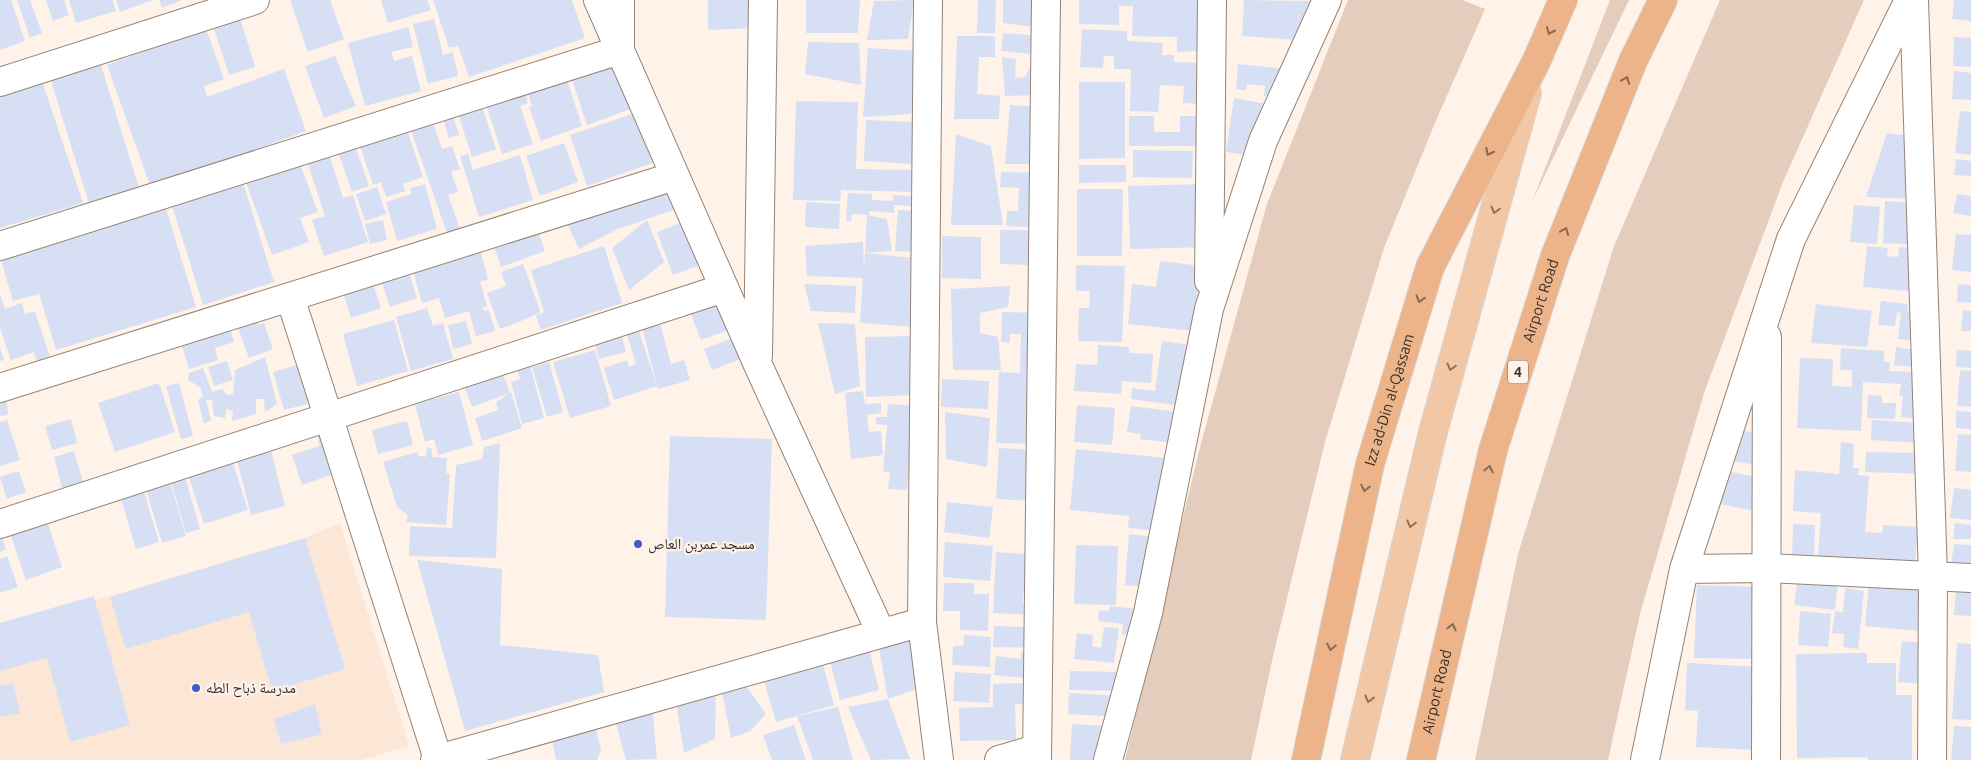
<svg xmlns="http://www.w3.org/2000/svg" width="1971" height="760" viewBox="0 0 1971 760" font-family="Ubuntu,'Noto Naskh Arabic',sans-serif">
<style>
.built{fill:#fce6d6}
.green{fill:#e4cdbc}
.building{fill:#d7dff4}
.lines{fill:none;stroke-linecap:round;stroke-linejoin:round}
.minor-casing{stroke:#958375;stroke-width:30}
.primary-casing{stroke:#d7d5d4;stroke-width:30}
.trunk-casing{stroke:#d7d5d4;stroke-width:30}
.minor{stroke:#fff;stroke-width:28}
.primary{stroke:#f1c7a6;stroke-width:28}
.trunk{stroke:#ecb488;stroke-width:28}
.oneway{stroke:#876a53}
.oneway2{stroke:#8a7261}
.poi-dot{fill:#425acd;stroke:#fff2e9;stroke-width:2}
.labels{text-anchor:middle;stroke-width:4.5;stroke-linejoin:round;paint-order:stroke}
.shield{fill:#fff2e9;stroke:#726862;stroke-width:1}
.shield-label{font-size:14px;font-weight:bold;fill:#352d28}
.street-label{font-size:15px;fill:#352d28;stroke:#fff2e9}
.poi-label{font-size:15px;fill:#352d28;stroke:#fff2e9;text-anchor:start}
</style>
<rect width="100%" height="100%" fill="#fff2e9"/>
<path class="built" d="M340,523L409,746L361,760H0V629L305,538Z"/>
<path class="green" d="M1348,0H1462L1485,9L1435,123L1384,248L1325,442L1273,656L1251,760H1125L1199,451L1267,204Z
M1610,0H1629L1532,202Z
M1720,0H1864L1783,182L1704,393L1640,614L1608,760H1475L1518,554L1614,246Z"/>
<path class="building" d="M0,0H11L25,41L0,50Z
M17,0H30L42,33L30,38Z
M46,0H64L69,15L53,21Z
M69,0H113L116,11L76,23Z
M116,0H153L120,12Z
M159,0H182L162,8Z
M290,0H330L344,39L308,52Z
M381,0H427L431,10L388,23Z
M433,0H572L585,38L469,77L458,46L449,48Z
M708,0H763L758,28L708,30Z
M806,0H860L858,33H806Z
M914,0L908,39L867,40L874,1Z
M978,0H996L995,33H977Z
M1003,0H1042V28L1003,23Z
M1079,0H1202V51L1177,52V37L1132,36L1133,6H1119V25L1079,24Z
M1244,0L1312,1L1309,41L1242,36Z
M1954,0H1971V21L1952,19Z
M238,11L255,67L229,75L211,19Z
M434,19L443,55L453,52L458,76L428,84L413,24Z
M408,27L413,47L391,52L394,61L412,56L421,91L365,106L348,43Z
M206,29L224,79L204,86L207,97L284,69L306,131L151,188L107,65Z
M1031,29L1044,30L1041,55L1001,51L1003,33L1030,35Z
M1082,29L1127,31V41L1163,43L1162,55H1174V62L1205,63L1203,104L1183,103L1184,86L1160,85L1158,112L1130,111L1131,69H1114V56H1104L1103,68L1080,67Z
M957,36H995V57H979L977,94L1000,96L999,119H954Z
M1954,37L1971,38V67L1953,66Z
M808,42L859,43L861,85L805,74Z
M868,48L919,51L911,114L863,117Z
M335,56L356,106L324,118L305,66Z
M1002,57L1016,59L1015,78L1025,77L1030,67L1042,69L1039,95L1005,96Z
M616,58L633,108L587,125L570,74Z
M100,62L141,194L91,210L50,78Z
M1238,64L1286,69L1279,96H1264L1265,86L1247,84L1246,90L1236,89Z
M1954,71L1971,73V100L1952,99Z
M566,77L582,126L541,141L529,107L532,106L527,90Z
M42,81L83,203L0,228V96Z
M1079,82H1125V158L1079,159Z
M523,85L528,103L520,106L533,144L502,154L484,98Z
M1234,98L1267,104L1255,156L1226,152Z
M480,100L496,149L472,157L456,108Z
M796,101L858,102L856,169L912,170V192L841,190L840,201L793,200Z
M1010,105L1038,107L1032,164H1005Z
M451,108L459,135L449,138L441,111Z
M1960,111L1971,112V155L1955,153Z
M638,112L655,162L587,186L570,135Z
M1129,116H1154V132H1180V116H1206L1198,146H1129Z
M432,120L442,149L452,146L460,169L451,172L458,192L448,195L460,229L447,233L410,128Z
M866,120L914,122L912,164L864,161Z
M405,124L423,177L403,184L405,191L386,197L381,182L373,185L358,140Z
M1887,133L1915,137L1912,199L1866,197Z
M956,134L991,146L1003,225H951Z
M564,143L578,182L540,196L526,156Z
M355,146L369,186L352,192L338,152Z
M1133,150L1193,151L1192,178L1133,177Z
M329,154L343,198L353,195L368,242L324,256L312,220L325,216L307,161Z
M468,154L473,170L520,155L533,200L479,217L460,156Z
M1956,159L1971,161V176L1954,175Z
M299,161L318,212L300,218L309,242L272,255L243,174Z
M1079,165H1126V182L1079,183Z
M1001,172L1042,173L1039,228L1006,226L1007,211H1018L1019,188L1000,187Z
M242,179L274,282L203,305L171,202Z
M425,184L437,229L397,241L386,202L411,194L410,188Z
M667,184L679,208L618,229L579,249L565,219Z
M1206,184L1208,247L1130,249L1128,186Z
M377,187L386,214L365,221L356,194Z
M1077,189H1123L1122,256H1077Z
M848,193L872,194V200L893,201V195L913,196V206L894,205V213L869,211V215L852,214L851,221H846Z
M1957,194L1971,196V216L1953,213Z
M1885,201L1919,203L1917,245L1883,243Z
M806,202L840,204L839,229L805,227Z
M165,205L196,307L56,350L39,294L13,301L0,257Z
M1854,205L1880,207L1877,244L1850,242Z
M530,208L545,251L501,267L486,223Z
M898,210L914,211L917,252L895,251Z
M867,215L887,219L892,251L865,253L914,258V327L860,323L863,278L807,276L805,246L863,242L864,271L865,253Z
M690,219L707,262L673,275L657,232Z
M383,220L387,240L370,244L365,224Z
M647,220L664,262L629,290L612,248Z
M1000,230H1039V265L1000,264Z
M1956,234L1971,235V272L1952,270Z
M942,236L981,237V279L942,278Z
M479,245L488,279L480,282L487,306L482,307L484,311L489,310L495,331L476,336L469,311L445,318L439,298L422,303L411,264Z
M604,246L622,303L541,330L536,315L544,312L531,270Z
M1867,246L1888,248L1887,256L1898,257L1899,247L1920,249L1916,292L1863,287Z
M1160,261L1201,266L1194,331L1128,324L1132,284L1156,287Z
M523,264L540,310L539,313L521,321L500,329L487,293L506,286L501,272Z
M407,265L417,298L390,307L379,273Z
M1076,265L1125,266L1122,342L1078,341L1079,308H1089L1090,291H1076Z
M371,277L381,308L351,318L341,286Z
M804,284L856,286L855,313L811,311Z
M1958,284L1971,285V303L1957,302Z
M1010,286L1008,307L980,313V333L998,337L1001,370H953L951,289Z
M723,290L737,327L701,340L687,304Z
M0,294L5,309L22,303L25,314L35,311L51,360L38,365L34,352L11,360L0,328Z
M1881,301L1908,304L1907,311L1921,312L1918,341L1898,339L1901,313L1897,312L1895,326L1878,325Z
M1816,304L1872,311L1867,347L1811,343Z
M427,308L433,326L443,323L453,359L411,371L396,317Z
M1963,310L1971,311V331H1961Z
M1002,312L1040,313L1036,444L996,443L999,372L1020,373L1021,334H1010V343L1001,342Z
M254,314L258,325L264,323L273,349L249,358L235,320Z
M227,320L234,342L215,348L218,360L189,369L179,336Z
M394,320L408,371L357,386L343,334Z
M659,320L671,364L684,360L690,380L658,389L641,324Z
M466,321L472,344L453,349L448,325Z
M818,323L855,324L860,386L835,394Z
M637,325L657,386L614,400L604,368L627,360L629,367L636,364L625,329Z
M620,329L626,352L599,359L593,336Z
M740,335L748,356L712,370L704,349Z
M913,336L915,395L866,397L865,337Z
M1162,341L1189,345L1181,406L1131,399L1132,388L1155,391Z
M1098,345L1129,347V353L1153,354L1151,383L1122,381L1121,394L1074,391L1076,364L1097,365Z
M1896,347L1914,350L1912,367L1894,365Z
M0,348L4,360L0,361Z
M1841,348L1884,351V362H1890L1889,371L1914,372L1921,419L1901,417L1903,396L1899,395L1901,384L1863,382L1861,431L1797,428L1800,358L1833,359L1832,386L1852,387V370H1840Z
M595,350L611,406L570,418L553,362Z
M1957,350L1971,351V368L1956,367Z
M265,357L277,404L265,412L264,399H256V414L232,421L233,411L226,409L225,418L214,416L212,400H206L211,420L204,424L198,400L203,396L200,387L188,380L189,373L203,368L212,392L222,389L227,395L233,394L235,370Z
M528,358L544,418L522,424L511,382L520,379L515,361Z
M227,361L233,380L214,386L208,367Z
M549,362L563,412L547,417L532,367Z
M304,363L315,402L284,410L273,372Z
M1960,370L1971,371V407L1957,406Z
M502,371L510,393L472,407L464,386Z
M942,379L989,381L988,409L941,407Z
M159,383L175,432L115,452L98,403Z
M179,383L193,436L181,439L166,386Z
M863,391L865,404L881,403V413L867,415L869,432L881,431L883,455L851,459L845,393Z
M459,392L473,445L438,455L434,439L425,442L415,404Z
M511,392L522,428L482,441L475,418L498,410L496,402Z
M6,393L8,415L0,416V394Z
M1868,395L1882,396V403H1896L1895,419L1867,418Z
M888,404L914,406L907,490L888,489L890,472H883L887,425L876,424V417H887Z
M1077,405L1115,408L1112,445L1074,442Z
M1131,406L1177,412L1173,443L1140,439L1141,434L1127,432Z
M1956,411L1971,412V429L1956,428Z
M945,412L990,418L987,467L946,459Z
M71,419L77,443L52,450L45,426Z
M7,420L20,460L0,466V422Z
M1872,420L1921,423L1920,443L1871,440Z
M407,421L413,445L378,454L372,430Z
M317,428L345,470L302,485L292,455L319,446Z
M1730,428L1763,434L1758,465L1724,460Z
M1958,434L1971,435V472L1955,471Z
M670,436L772,439L766,620L665,617Z
M1841,442L1854,444L1853,468H1859L1858,475L1869,476L1865,532L1882,533L1883,525L1918,527L1915,564L1818,557L1821,513L1793,511L1795,470L1839,474Z
M500,443L496,558L409,556L410,526L452,528L456,465L482,459L484,447Z
M270,447L285,506L251,515L236,456Z
M427,447L432,449V457L447,458L446,473L450,474L446,525L406,522L408,515L397,507L383,462L417,452L419,456L426,457Z
M999,448L1036,450L1033,501L996,499Z
M1076,449L1166,458L1159,531L1128,528L1129,516L1070,510Z
M74,451L83,482L62,488L54,457Z
M1866,452L1926,453V474L1865,472Z
M230,454L248,510L204,524L186,469Z
M1718,469L1761,478L1754,511L1711,502Z
M19,471L26,492L7,499L0,477Z
M184,473L200,529L186,533L170,478Z
M169,479L186,536L162,543L145,486Z
M142,485L159,542L136,549L119,492Z
M1954,488L1971,490V520L1950,518Z
M947,502L993,507L989,538L944,532Z
M46,518L62,567L26,580L9,531Z
M1955,523L1971,525V539H1953Z
M1793,524L1815,525L1814,560L1792,559Z
M0,532L6,549L0,552Z
M1129,534L1155,537L1151,587L1125,585Z
M305,538L345,669L272,691L249,612L126,649L110,597Z
M945,542L993,546L990,581L943,577Z
M1954,544L1971,545V573L1950,572Z
M1076,545L1118,546L1116,605L1074,604Z
M996,552L1036,555L1034,594L1023,593V605L1034,606V615L993,613Z
M7,556L18,587L0,593V559Z
M417,560L502,569L500,645L598,655L604,692L465,731Z
M1798,577L1838,581L1835,610L1794,605Z
M944,583H974V594H989L988,631L960,630V611H943Z
M1869,584L1925,589L1921,631L1865,626Z
M1697,585L1761,587L1758,659L1694,658Z
M1845,588L1864,591L1858,649L1843,647L1844,634L1832,633L1835,611L1843,612Z
M1956,589L1971,590V616L1954,615Z
M94,596L130,725L70,742L47,658L0,671V623Z
M1110,606L1145,610L1142,637L1122,634L1123,624L1098,621L1099,610L1109,611Z
M1800,611L1831,614L1828,647L1798,645Z
M994,626L1027,627L1035,648L993,647Z
M1104,627L1119,628L1114,663L1074,659L1077,633L1093,635L1092,646L1101,648Z
M964,635L991,637L990,667L952,665L953,646H963Z
M911,641L924,686L888,699L879,648Z
M1902,641L1925,643L1921,684L1898,682Z
M1957,643L1971,644V720L1952,719Z
M868,644L879,690L840,700L828,654Z
M1021,652L1035,653L1033,679L994,675L996,656L1021,659Z
M1867,653V663H1896V695H1912V760H1868V757L1797,758L1796,654Z
M821,657L834,705L776,722L762,674Z
M1687,663L1761,667L1757,750L1696,747L1698,711L1685,710Z
M1070,671L1121,672V691L1069,690Z
M955,672L991,674L989,703L953,701Z
M739,676L766,714L750,731L731,738L721,687Z
M13,683L20,713L0,717V686Z
M1032,683V704H1015L1016,740L960,741L959,708L993,707V684Z
M716,686L715,739L684,753L675,696Z
M1069,693L1118,696L1117,717L1068,714Z
M888,699L910,759L871,760L848,707Z
M315,704L322,734L281,744L274,719Z
M652,706L657,759L626,760L613,713Z
M838,707L853,760H813L797,716Z
M593,718L601,750L597,760H556L551,734Z
M1072,724L1109,726L1106,760H1070Z
M794,725L806,760H772L763,735Z
M1954,726L1971,727V760H1951Z"/>
<g class="lines">
<g class="minor-casing">
<path id="minor" d="M598,0L758,365L881,633
M928,0L922,622L939,760
M1914,0L1933,576L1932,760
M0,82L255,0
M0,246L620,50V0
M1209,281L1212,0
M290,297L438,759
M758,356L763,0
M0,388L675,176
M0,524L724,288
M1684,569L1767,568L1971,578
M435,760L922,622
M999,760L1036,749
M1037,760L1046,0
M1108,760L1148,613L1209,309L1263,141L1327,0
M1645,760L1684,569L1791,239L1909,0
M1766,760L1767,337"/>
</g>
<g class="primary-casing">
<path id="primary" d="M1355,760L1433,432L1527,93"/>
</g>
<g class="trunk-casing">
<g id="trunk">
<path id="s1" d="M1306,760L1370,464L1430,267L1536,62L1563,0"/>
<path id="s2" d="M1421,760L1493,450L1555,256L1633,61L1663,0"/>
</g>
</g>
<use href="#minor" class="minor"/>
<use href="#primary" class="primary"/>
<use href="#trunk" class="trunk"/>
</g>
<defs><path id="oneway-chevron" d="M-2-3.5L2.5 0L-2 3.5" fill="none" stroke-width="1.6" stroke-linecap="round" stroke-linejoin="round" transform="scale(1.25)"/></defs>
<g class="oneway">
<use href="#oneway-chevron" transform="translate(1550 31) rotate(114)"/>
<use href="#oneway-chevron" transform="translate(1626 80) rotate(-68)"/>
<use href="#oneway-chevron" transform="translate(1489 152) rotate(117)"/>
<use href="#oneway-chevron" transform="translate(1565 231) rotate(-68)"/>
<use href="#oneway-chevron" transform="translate(1420 299) rotate(107)"/>
<use href="#oneway-chevron" transform="translate(1489 469) rotate(-77)"/>
<use href="#oneway-chevron" transform="translate(1365 488) rotate(102)"/>
<use href="#oneway-chevron" transform="translate(1452 627) rotate(-77)"/>
<use href="#oneway-chevron" transform="translate(1331 647) rotate(102)"/>
</g>
<g class="oneway2">
<use href="#oneway-chevron" transform="translate(1495 210) rotate(105)"/>
<use href="#oneway-chevron" transform="translate(1451 367) rotate(105)"/>
<use href="#oneway-chevron" transform="translate(1411 524) rotate(104)"/>
<use href="#oneway-chevron" transform="translate(1369 699) rotate(104)"/>
</g>
<g class="poi-dot">
<circle cx="638" cy="544" r="5"/>
<circle cx="196" cy="688" r="5"/>
</g>
<g class="labels">
<rect class="shield" x="1508" y="360.5" width="20" height="23" rx="4"/>
<g class="shield-label">
<text x="1518" y="377">4</text>
</g>
<g class="street-label">
<text dy="5" stroke="none"><textPath href="#s2" startOffset="475">Airport Road</textPath></text>
<text dy="5" stroke="none"><textPath href="#s1" startOffset="370">Izz ad-Din al-Qassam</textPath></text>
<text dy="5" stroke="none"><textPath href="#s2" startOffset="70">Airport Road</textPath></text>
</g>
<g class="poi-label">
<text x="648" y="549">مسجد عمربن العاص</text>
<text x="206" y="693">مدرسة ذباح الطه</text>
</g>
</g>
</svg>
